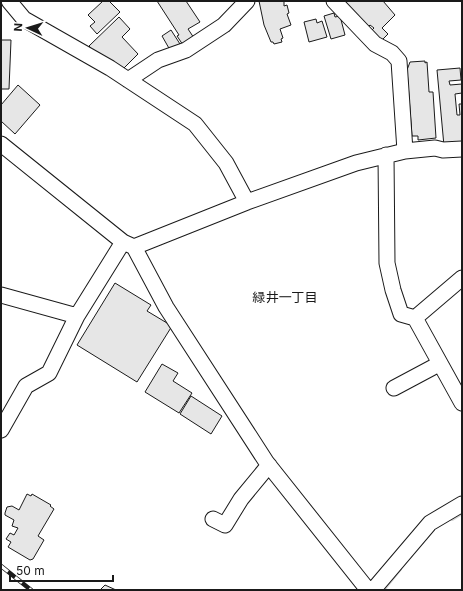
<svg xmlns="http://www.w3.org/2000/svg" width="463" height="591" viewBox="0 0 463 591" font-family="Inter,'Noto Sans JP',sans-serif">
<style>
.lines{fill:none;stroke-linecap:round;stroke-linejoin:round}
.stream{stroke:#d7d7d7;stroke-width:4}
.building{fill:#e6e6e6;stroke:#1a1a1a}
.minor-casing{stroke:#1a1a1a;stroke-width:17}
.minor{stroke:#fff;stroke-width:15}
.rail-casing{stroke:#1a1a1a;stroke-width:4.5}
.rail{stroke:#fff;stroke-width:3;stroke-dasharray:9;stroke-linecap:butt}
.labels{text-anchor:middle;stroke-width:3;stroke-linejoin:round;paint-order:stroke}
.neighbourhood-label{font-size:13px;fill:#1a1a1a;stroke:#fff}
</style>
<rect width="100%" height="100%" fill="#fff"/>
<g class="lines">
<path class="stream" d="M452,519L462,513
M384,589L400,569"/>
</g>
<path class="building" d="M103,1H109L120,12L97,34L90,26L95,22L88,15Z
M157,1H186L200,22L188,29L194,38L183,45L177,36L179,35Z
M259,1H284V6L287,5L289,13L287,14L291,25L280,29L283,38L281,39L282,42L274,44L273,42H271L264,25Z
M346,1H383L395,15L382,28L388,34L382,40L380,38L378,40L370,32L374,28L370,25L366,29L342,4Z
M334,13L335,17L340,16L345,35L331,39L324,16Z
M119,17L130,29L122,37L138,54L122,70L114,66L102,54L100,57L89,46Z
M316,19L317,23L322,21L327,37L309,42L304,22Z
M171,30L180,44L170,50L162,36Z
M1,40H11L9,89H1Z
M425,61V63L427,62L429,92H433L436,138L418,140V136H412L407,70L410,62Z
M460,68L461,80L449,81L450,85L462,84V93L455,94L457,115H460L459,104H462V144L444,146L437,70Z
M18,85L40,105L15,134L1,121V105Z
M115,283L151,305L147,311L172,326L137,382L77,345Z
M162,364L178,373L173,381L192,393L179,413L145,392Z
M191,396L222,416L211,434L180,414Z
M27,494L31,496L32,494L51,505L50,506L54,509L38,536L44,540L33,559L30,560L8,547L11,542L6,539L10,533L14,535L18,528L12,526L14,520L5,515V513L7,507L12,506L19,510Z
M105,585L116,590H100Z"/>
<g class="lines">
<g class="minor-casing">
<path id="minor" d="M9,1L24,19L110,68L195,124L226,163L247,202
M334,1L375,44L392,53L399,61L405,151
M128,80L158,60L186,50L224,25L247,1
M1,144L123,242L134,247L166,307L267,463L368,590
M386,155L387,263L393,290L401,314L415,318L462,278
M134,247L247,202L356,163L405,151L435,148L443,150L462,149
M1,295L77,316
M415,318L462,403
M394,388L439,364
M1,430L26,386L49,373L77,316L123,242
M213,519L225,525L241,499L269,465
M373,590L430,523L462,504"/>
</g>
<use href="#minor" class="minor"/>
<g class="rail-casing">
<path id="rail" d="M1,566L31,590"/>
</g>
<use href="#rail" class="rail"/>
</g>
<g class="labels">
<g class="neighbourhood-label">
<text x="285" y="302">緑井一丁目</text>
</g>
</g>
<rect width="463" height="591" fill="none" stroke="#1a1a1a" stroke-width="4"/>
<g transform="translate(28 28) rotate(274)" stroke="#ffffff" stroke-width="3" paint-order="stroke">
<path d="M0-3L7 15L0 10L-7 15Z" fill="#1a1a1a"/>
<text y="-6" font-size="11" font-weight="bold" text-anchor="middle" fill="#1a1a1a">N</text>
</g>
<path d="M10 575v6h103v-6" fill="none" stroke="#1a1a1a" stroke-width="2"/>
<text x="16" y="575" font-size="12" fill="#1a1a1a" stroke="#ffffff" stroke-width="3" paint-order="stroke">50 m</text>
</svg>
